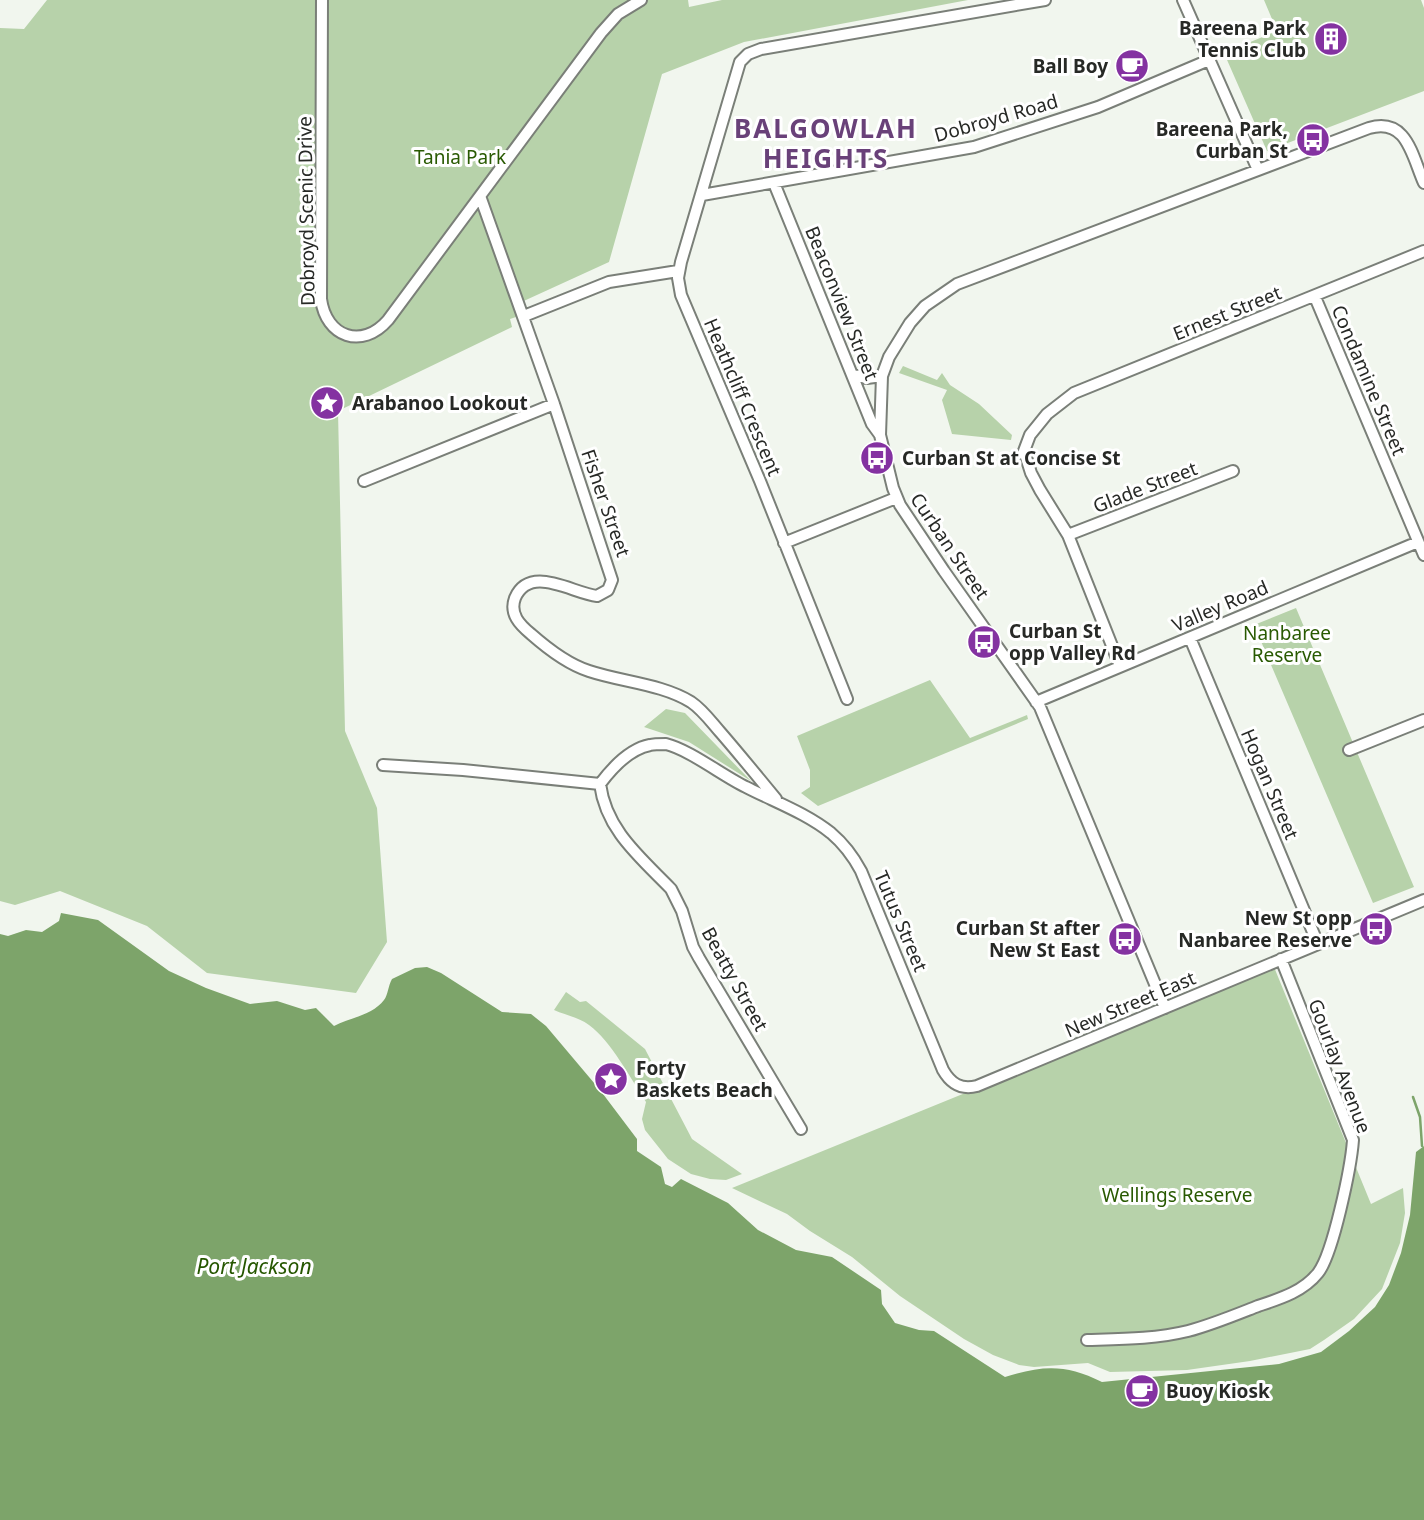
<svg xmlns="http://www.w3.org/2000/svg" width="1424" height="1520" viewBox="0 0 1424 1520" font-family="'Noto Sans',sans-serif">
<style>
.green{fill:#b7d2aa}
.water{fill:#7da46a}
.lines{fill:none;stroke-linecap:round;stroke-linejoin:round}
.stream{stroke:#7da46a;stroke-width:2.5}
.minor-casing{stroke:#7a7f78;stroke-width:14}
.minor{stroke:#fff;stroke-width:10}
.labels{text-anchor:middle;stroke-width:6;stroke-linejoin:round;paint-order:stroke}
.poi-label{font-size:19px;font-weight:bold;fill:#272926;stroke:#fff;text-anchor:end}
.street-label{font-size:19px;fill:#272926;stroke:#fff}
.park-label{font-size:19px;fill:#295a02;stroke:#fff}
.water-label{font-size:21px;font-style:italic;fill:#265700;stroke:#fff}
.district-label{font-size:26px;font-weight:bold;letter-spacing:2px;fill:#694179;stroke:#fff}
</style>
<rect width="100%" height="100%" fill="#f1f6ee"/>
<path class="green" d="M47,0H688L689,7L722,0H968L744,42L662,74L609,262L515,305L519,316L510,319L512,327L338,411L345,731L377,808L387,942L356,993L207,973L147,926L60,891L15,905L0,901V28L24,29Z
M1264,0H1421L1424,8V91L1267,151L1224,53L1277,31Z
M903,366L937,380L942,373L950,385L979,404L1012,435L1011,440L952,434L942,400L947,390L899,373Z
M1296,608L1414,887L1373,903L1254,625Z
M930,680L970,738L1027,715L1028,719L818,806L801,793L810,787V770L797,736Z
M666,709L685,713L751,781L689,742L644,727Z
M1274,967L1371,1204L1403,1188L1405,1213L1400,1243L1382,1289L1354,1319L1324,1340L1310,1349L1250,1361L1187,1370L1110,1372L1088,1363L1034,1367L1019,1365L993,1355L964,1339L900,1296L852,1257L810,1231L787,1214L732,1188Z
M566,992L580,1002L586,1001L645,1049L692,1139L742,1174L726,1180L710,1179L691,1174L668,1159L645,1130L642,1119L646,1102C631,1079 611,1041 589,1025C578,1017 565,1015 554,1010Z"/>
<path class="water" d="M61,913L98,920L169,971L206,988L250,1004L277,1001L305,1010L316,1008L334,1026C349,1018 373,1015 384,1000C388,995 388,986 392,979L415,968L427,967L441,973L502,1012L531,1014L546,1026L600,1090L637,1139V1151L661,1167L665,1184L672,1187L681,1179L728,1203L758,1230L796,1250L832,1257L881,1290L882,1304L895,1323L919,1330L934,1331L1005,1377C1043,1365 1066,1364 1102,1382L1279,1364L1321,1352L1349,1331L1375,1307L1389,1285L1401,1253L1410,1215L1416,1152L1424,1146V1520H0V934L8,936L26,930L42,932L59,921Z"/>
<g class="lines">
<path class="stream" d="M1413,1097L1420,1117L1422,1146"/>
<g class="minor-casing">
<path id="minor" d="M322,0L321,299C326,337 362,350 388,320L601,33L618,14L641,0
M1183,0L1258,170
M774,183L872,424L880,435
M702,195L974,147L1098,107L1209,60
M480,196L554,404L612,580L608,590L597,596C572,593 530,564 515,598C509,614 520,625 531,634C548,649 567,664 589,671C622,682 662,684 691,702C703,710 712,723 721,733C740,755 758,777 776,799
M1315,297L1424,555
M524,316L609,282L678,271
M853,375L867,378L882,376
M364,481L554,404
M1068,535L1233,471
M784,543L896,498
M1190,638L1318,944
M1120,666L1068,535L1040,490L1031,473L1024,451L1030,435L1047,414L1074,393L1424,251
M847,699L760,481L681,295L678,278L681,262L740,62L748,54L761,49L1045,0
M1036,702L1418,542
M1349,750L1424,720
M383,765L463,770L600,784C606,830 640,857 671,889L682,911L693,947L699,958L801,1129
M600,784C612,768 629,749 650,745C654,744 661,744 666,744C690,750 723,776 746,787C775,802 806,813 831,833C844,844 853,856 861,871L943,1070C951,1084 961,1090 977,1086L1424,900
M1165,1008L1040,707L944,571L900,505L893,488L880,435L882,376L889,357L910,323L925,306L957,284L1369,128C1407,117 1412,156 1424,183
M1087,1340C1121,1339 1155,1339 1188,1331C1211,1325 1235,1315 1258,1306C1279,1299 1303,1292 1318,1273C1333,1254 1351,1167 1353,1140L1281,959"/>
</g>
<use href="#minor" class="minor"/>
</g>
<defs>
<g id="building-disc" transform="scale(1.75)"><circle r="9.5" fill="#8432a1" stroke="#fff"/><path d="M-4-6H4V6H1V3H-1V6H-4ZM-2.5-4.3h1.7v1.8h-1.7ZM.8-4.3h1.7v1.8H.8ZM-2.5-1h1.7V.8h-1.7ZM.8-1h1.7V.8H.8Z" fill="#fff"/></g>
<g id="cafe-disc" transform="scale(1.75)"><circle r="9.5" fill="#8432a1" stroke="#fff"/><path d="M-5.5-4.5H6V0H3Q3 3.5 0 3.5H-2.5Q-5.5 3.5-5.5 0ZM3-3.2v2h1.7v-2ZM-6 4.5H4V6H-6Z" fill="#fff"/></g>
<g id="bus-disc" transform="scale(1.75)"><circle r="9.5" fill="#8432a1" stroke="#fff"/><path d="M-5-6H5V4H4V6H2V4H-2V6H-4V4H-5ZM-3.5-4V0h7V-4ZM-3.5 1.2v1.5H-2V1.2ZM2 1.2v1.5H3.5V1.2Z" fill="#fff"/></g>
<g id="sight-disc" transform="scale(1.75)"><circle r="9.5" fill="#8432a1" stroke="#fff"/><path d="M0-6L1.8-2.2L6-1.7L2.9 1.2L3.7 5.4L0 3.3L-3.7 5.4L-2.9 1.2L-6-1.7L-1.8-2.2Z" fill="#fff"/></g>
</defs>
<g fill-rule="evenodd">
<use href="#building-disc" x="1331" y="39"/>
<use href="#cafe-disc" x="1132" y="66"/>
<use href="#bus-disc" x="1313" y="140"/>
<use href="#sight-disc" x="327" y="403"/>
<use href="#bus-disc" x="877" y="458"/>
<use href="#bus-disc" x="984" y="642"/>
<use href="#bus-disc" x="1376" y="929"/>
<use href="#bus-disc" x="1125" y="939"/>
<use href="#sight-disc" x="611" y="1079"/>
<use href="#cafe-disc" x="1142" y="1391"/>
</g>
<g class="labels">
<g class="poi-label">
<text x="1306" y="35">Bareena Park<tspan x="1306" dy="22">Tennis Club</tspan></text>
<text x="1108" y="73">Ball Boy</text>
<text x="1288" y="136">Bareena Park,<tspan x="1288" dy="22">Curban St</tspan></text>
<text x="352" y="410" text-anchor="start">Arabanoo Lookout</text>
<text x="902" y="465" text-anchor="start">Curban St at Concise St</text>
<text x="1009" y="638" text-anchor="start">Curban St<tspan x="1009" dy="22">opp Valley Rd</tspan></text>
<text x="1352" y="925">New St opp<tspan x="1352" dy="22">Nanbaree Reserve</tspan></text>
<text x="1100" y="935">Curban St after<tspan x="1100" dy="22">New St East</tspan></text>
<text x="636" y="1075" text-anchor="start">Forty<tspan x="636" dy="22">Baskets Beach</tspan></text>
<text x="1166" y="1398" text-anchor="start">Buoy Kiosk</text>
</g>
<g class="street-label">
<text transform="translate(996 118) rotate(-16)" y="7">Dobroyd Road</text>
<text transform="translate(306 211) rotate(-91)" y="7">Dobroyd Scenic Drive</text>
<text transform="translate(842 303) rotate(68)" y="7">Beaconview Street</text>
<text transform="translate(1227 313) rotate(-22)" y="7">Ernest Street</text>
<text transform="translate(1369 380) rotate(67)" y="7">Condamine Street</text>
<text transform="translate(743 397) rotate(67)" y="7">Heathcliff Crescent</text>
<text transform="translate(1145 487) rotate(-21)" y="7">Glade Street</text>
<text transform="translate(606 503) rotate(71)" y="7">Fisher Street</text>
<text transform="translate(950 546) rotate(56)" y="7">Curban Street</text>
<text transform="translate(1220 606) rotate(-23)" y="7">Valley Road</text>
<text transform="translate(1270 784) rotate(67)" y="7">Hogan Street</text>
<text transform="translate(901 921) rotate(67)" y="7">Tutus Street</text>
<text transform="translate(735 979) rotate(61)" y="7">Beatty Street</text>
<text transform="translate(1130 1004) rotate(-23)" y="7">New Street East</text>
<text transform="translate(1340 1066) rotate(69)" y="7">Gourlay Avenue</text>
</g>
<g class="park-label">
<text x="460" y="164">Tania Park</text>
<text x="1287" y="640">Nanbaree<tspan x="1287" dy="22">Reserve</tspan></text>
<text x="1177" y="1202">Wellings Reserve</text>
</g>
<g class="water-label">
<text x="254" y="1274">Port Jackson</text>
</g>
<g class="district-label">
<text x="826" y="138">BALGOWLAH<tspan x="826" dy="30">HEIGHTS</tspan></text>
</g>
</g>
</svg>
